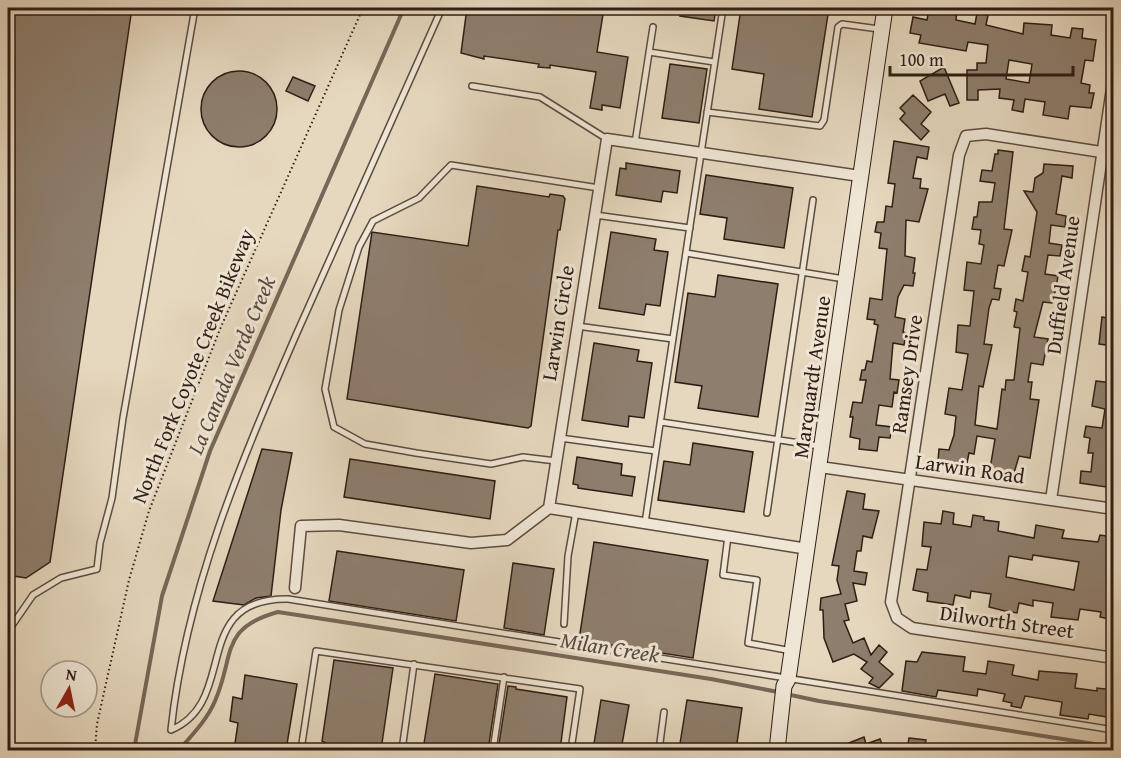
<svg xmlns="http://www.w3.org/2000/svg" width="1121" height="758" viewBox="0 0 1121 758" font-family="'Gentium Book Plus',serif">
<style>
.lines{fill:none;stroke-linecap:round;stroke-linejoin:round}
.stream{stroke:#786758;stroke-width:4}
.building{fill:#8e7e6d;stroke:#2f1d15;stroke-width:1.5;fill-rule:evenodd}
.lane-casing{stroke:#5d4c40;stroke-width:8}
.street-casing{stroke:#5d4c40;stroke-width:13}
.secondary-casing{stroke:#2f1d15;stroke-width:17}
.path{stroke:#2f1d15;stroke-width:2;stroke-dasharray:1.5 3;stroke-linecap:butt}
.lane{stroke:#efe6d5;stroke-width:5}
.street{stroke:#efe6d5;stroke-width:10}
.secondary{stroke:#efe6d5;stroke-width:15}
.labels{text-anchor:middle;stroke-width:6;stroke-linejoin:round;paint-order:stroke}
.street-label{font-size:21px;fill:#2f1d15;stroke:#efe6d5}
.water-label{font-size:22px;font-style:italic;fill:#59483c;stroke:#efe6d5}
</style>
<rect width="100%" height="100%" fill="#e6d8bf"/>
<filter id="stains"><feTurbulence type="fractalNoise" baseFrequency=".00333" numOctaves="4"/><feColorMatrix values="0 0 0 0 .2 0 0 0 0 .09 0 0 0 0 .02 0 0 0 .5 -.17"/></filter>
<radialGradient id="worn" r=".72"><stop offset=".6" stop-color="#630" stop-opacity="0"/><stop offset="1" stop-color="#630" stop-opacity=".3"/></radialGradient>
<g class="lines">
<path class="stream" d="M786,694L819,701L1114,747
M134,750L162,596L210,451L404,8
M179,750C192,735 207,720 215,701C235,656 219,628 278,612L711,679L778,692"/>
</g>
<path class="building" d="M8,8H132L50,562L26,578L8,575Z
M467,8H604L597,52L628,57L620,108L602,105V110L590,108L596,72L550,65V68L538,67L539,64L484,56V59L461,53Z
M681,8H716L714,21L680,16Z
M741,8H829L812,117L759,109L764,74L732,69Z
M929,8L957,10L956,20L975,24L977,13L988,15L986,25L1023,34L1024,23L1052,25L1051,35L1070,38L1072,28L1083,29L1082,38L1096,40L1093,61L1085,60L1081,83L1090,85L1089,93H1094L1091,108L1070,106L1068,119L1043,115L1045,102L1025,99L1023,112L1012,110L1014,100L999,98L1000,89L978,90V100H967V70H977V63H986L988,45L968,42L966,51L919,43L921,35L910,33L913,17L927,20ZM1009,60L1032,64L1029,83L1006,79Z
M670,64L707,69L699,123L662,118Z
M944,67L959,103L950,106L945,94L928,101L920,81Z
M201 109a38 38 0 1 1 76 0a38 38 0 1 1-76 0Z
M293,77L315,86L308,101L286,91Z
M913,95L931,112L921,124L929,131L921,140L900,119L905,113L900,108Z
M894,141L929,147L927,159L917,157L913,178L921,179L920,188L928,189L919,222L906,220L905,256L915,258L913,273H915L913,286L904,285L898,297L895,317L905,319L903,332L906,333L904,345L893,343L890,379L899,380L897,393L894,392L892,407L879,405L876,425L892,427L890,438L879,437L877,451L859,449L860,439L850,437L853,417H850L853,402L862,403L866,380H860L862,370H865L867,361L872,362L878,325L874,324L875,320L867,319L870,298L882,300L887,249L879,248L881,233L875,232L877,222H884L886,206L892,207L895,184L888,183Z
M998,150L1013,152L1004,229L1012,230L1004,266L998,265L994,288L1001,289L999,300L992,299L989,308L984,344L992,345L983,387L979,386L975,425L997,429L1002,389L1005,390L1006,380H1014L1020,328L1014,327L1017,312L1014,311L1016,299L1023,301L1028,272L1022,271L1025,256L1030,257L1037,212L1024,191L1033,192L1035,178L1043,173L1044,164L1073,166L1072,178L1062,176L1056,214L1066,216L1065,227L1051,225L1049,243L1062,245L1060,256L1048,255L1045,274L1058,276L1056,288L1052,303L1043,302L1034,337L1048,339L1043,365L1031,363L1028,382H1032L1030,399L1039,400L1030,458L1019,456L1014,473L990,469L995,439L977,436L974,454L969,453L967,463L938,461L939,449L949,450L954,435L956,416L945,414L949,388L962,390L968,354L956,352L958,325L970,326L974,291L964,290L967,262L981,264L984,245L979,244L981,230L972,229L974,217H977L979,202H992L995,183L980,181L982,170L992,171L995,154H998Z
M626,163L680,171L677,193L663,191L661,202L616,195L620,168L626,169Z
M706,175L793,188L784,248L724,239L727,218L700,214Z
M477,186L549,197L550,194L563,196L565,199L560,230H558L531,426L528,428L347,399L372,232L468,246Z
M611,232L656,239L654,250L668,252L660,306L646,304L644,315L599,308Z
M718,275L778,284L758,417L698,408L702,386L675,382L688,293L715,297Z
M1102,317L1113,319V346L1099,344Z
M594,343L639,350L637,361L652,363L644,418L629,416L628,427L582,420Z
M1096,381L1113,383V488L1080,483L1081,471L1091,472L1093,453H1088L1090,438L1084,437L1086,426L1102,428L1105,409L1092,406Z
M693,443L753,452L744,512L658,500L664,461L690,465Z
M262,449L292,453L281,510L271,596L256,598L244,605L213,601Z
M577,457L622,464L621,475L635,477L632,496L578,488V485L573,484Z
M350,459L495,481L490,519L344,497Z
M847,491L865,494L863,509L879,511L872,538L863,536L861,551H857L854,571L867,573L865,585L853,583L857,601L845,604L849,620L844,621L853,643L864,638L871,655L879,645L887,652L879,662L893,674L879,688L869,683L873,678L861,669L867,662L854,654L833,662L824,638L823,610H820L821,598L841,594L837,580L839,566L832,565Z
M943,511L954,513L953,524L971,527L973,515L984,517V520L999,522L998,531L1034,538L1036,525L1064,530L1062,538L1098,542L1100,535L1113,537V620L1100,617L1101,612L1080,609L1078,620L1051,617L1053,603L1033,600V606L1019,603L1017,613L1005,611L989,607L991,594L971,591L970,598L955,595L953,605L927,601L928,593L913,590L917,569L927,570L931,547L922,546L924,522L941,524ZM1033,555L1079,562L1074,590L1006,577L1009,556L1032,560Z
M594,542L708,560L693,658L579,640Z
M337,551L464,570L456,621L329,601Z
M513,563L554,569L544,635L504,628Z
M922,652L965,657L963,671L986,674L988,661L1014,665L1012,675L1038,680L1039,671L1077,674L1075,688L1097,691V688L1113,690V718L1089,714L1088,719L1060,715L1062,702L1025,696L1021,708L1011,706L1012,703L1003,701L1005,694L978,689L977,696L938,690L936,697L902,691L906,661L917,662Z
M334,660L393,668L381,750H337L322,741Z
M435,674L498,684L488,750H423Z
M245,675L297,684L286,750H234L238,723L230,721L233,697L242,699Z
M508,686L516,687V689L567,697L560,750H498Z
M601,700L629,705L621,750H593Z
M687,700L742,708L736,750H679Z
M864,737L866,744L880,739L884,750H831Z
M909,738L926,740L924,750H907Z"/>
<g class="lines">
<g class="lane-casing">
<path id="lane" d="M442,8C393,116 344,225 296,335C241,462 186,590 171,730C240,701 188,598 288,599L1114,730
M649,52L714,62
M472,86L540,97L607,139
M707,112L820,126L824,120L838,27L842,24L879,29
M635,143L653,27
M595,215L690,228
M686,253L844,279
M577,326L673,339
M661,422L819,446
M560,438L656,451
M556,461L523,457L491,464L416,453L365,444L334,427L325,389L339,310L359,247L373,221L419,198L451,165L599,188
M767,513L813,200
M645,523L723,8
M728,536L723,575L757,580L748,643L792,651
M564,624L568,556L576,512
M8,627H11L33,595L61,578L97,569L100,543L112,498L123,418L195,8
M301,750L316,651L580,689L571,750
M402,750L414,664
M493,750L504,677
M659,750L664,712"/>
</g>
<g class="street-casing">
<path id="street" d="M1114,154L986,134L966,136L959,155L891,602L897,618L912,628L1114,658
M820,467L1114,509
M1051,500L1114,75
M808,549L549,508L607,139L860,176
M295,588L301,526L339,525L471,543L507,540L549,508"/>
</g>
<g class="secondary-casing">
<path id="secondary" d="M777,750L784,686L788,679L885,8"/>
</g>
<path class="path" d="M95,750L97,724L129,580L149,511L220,329L363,8"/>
<use href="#lane" class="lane"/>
<use href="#street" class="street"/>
<use href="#secondary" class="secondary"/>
</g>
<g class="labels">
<g class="street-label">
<text transform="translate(1063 285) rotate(-82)" y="7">Duffield Avenue</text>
<text transform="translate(558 323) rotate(-81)" y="7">Larwin Circle</text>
<text transform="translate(193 366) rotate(-68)" y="7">North Fork Coyote Creek Bikeway</text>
<text transform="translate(907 374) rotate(-82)" y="7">Ramsey Drive</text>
<text transform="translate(812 377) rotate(-82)" y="7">Marquardt Avenue</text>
<text transform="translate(970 469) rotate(8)" y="7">Larwin Road</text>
<text transform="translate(1007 622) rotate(8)" y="7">Dilworth Street</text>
</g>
<g class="water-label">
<text transform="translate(231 365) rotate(-67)" y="8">La Canada Verde Creek</text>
<text transform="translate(610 647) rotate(9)" y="8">Milan Creek</text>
</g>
</g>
<rect width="1121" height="758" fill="none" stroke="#e6d8bf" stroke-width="30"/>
<rect x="9" y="9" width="1103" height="740" fill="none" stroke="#2f1d15" stroke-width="3"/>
<rect x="15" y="15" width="1091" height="728" fill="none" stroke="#2f1d15" stroke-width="1.5"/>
<g transform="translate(69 689) rotate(9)"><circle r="28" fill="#efe6d5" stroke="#a29688" stroke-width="1.5"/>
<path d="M0-4.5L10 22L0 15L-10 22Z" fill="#8f2418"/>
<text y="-9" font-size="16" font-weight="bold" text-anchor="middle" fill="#2f1d15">N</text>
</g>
<path d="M890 66v9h183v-9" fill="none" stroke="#2f1d15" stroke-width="3"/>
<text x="899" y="66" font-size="18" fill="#2f1d15" stroke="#efe6d5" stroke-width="4.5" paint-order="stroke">100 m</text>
<rect width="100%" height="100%" filter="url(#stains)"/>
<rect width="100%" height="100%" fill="url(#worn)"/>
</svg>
